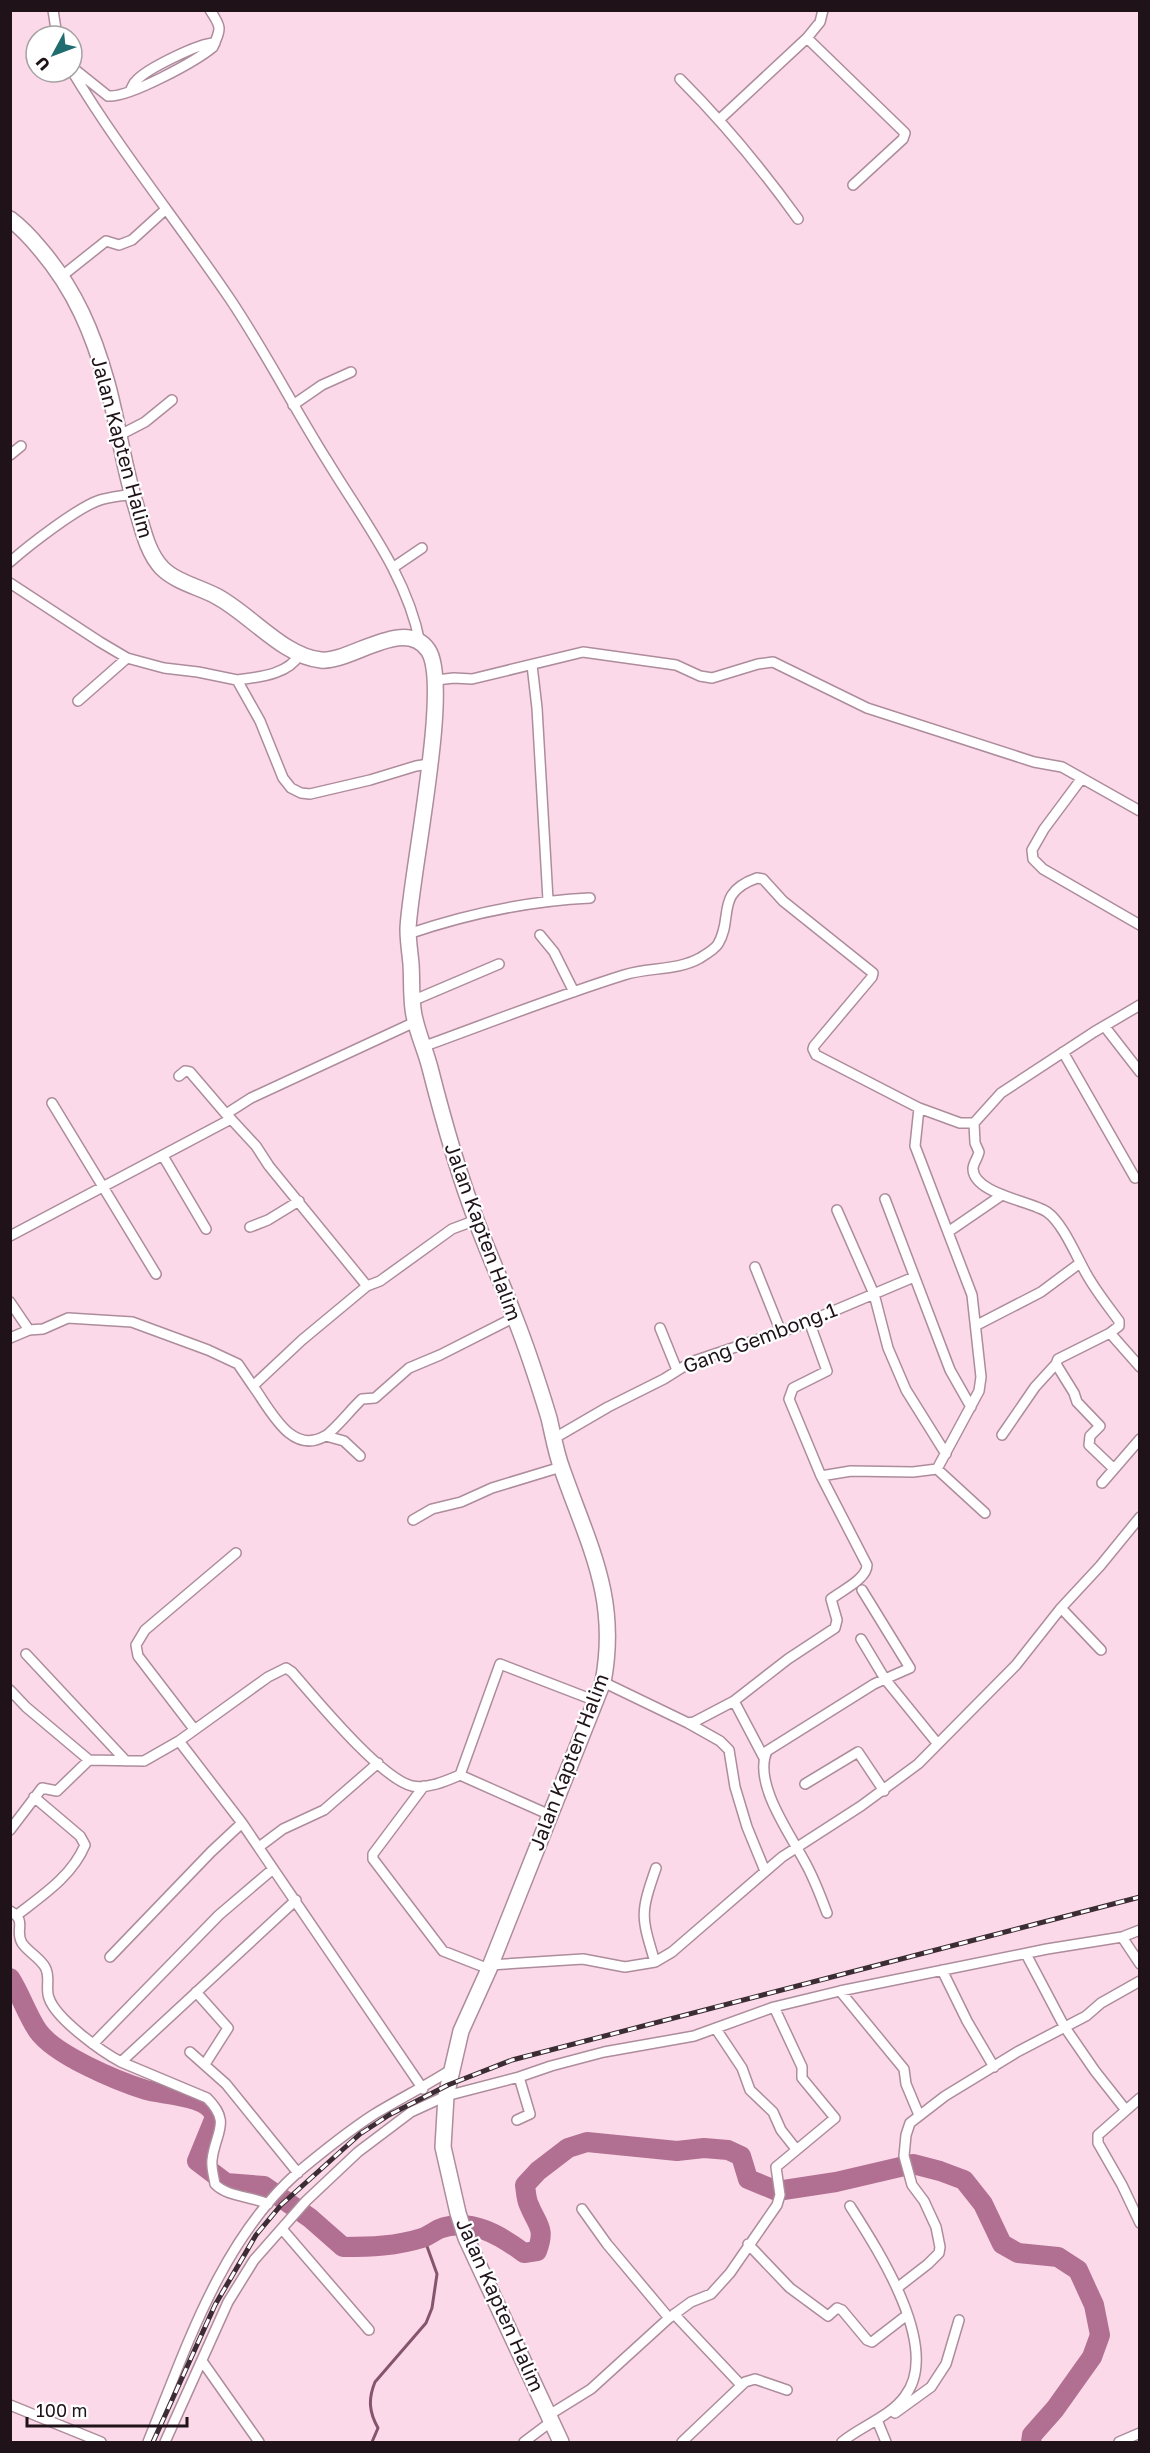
<svg xmlns="http://www.w3.org/2000/svg" width="1150" height="2453" viewBox="0 0 1150 2453" font-family="'Golos Text',sans-serif">
<style>
.lines{fill:none;stroke-linecap:round;stroke-linejoin:round}
.stream{stroke:#85546d;stroke-width:3}
.river{stroke:#b17091;stroke-width:20}
.minor-casing{stroke:#ad8c9c;stroke-width:12}
.primary-casing{stroke:#ad8c9c;stroke-width:18}
.minor{stroke:#fff;stroke-width:9}
.primary{stroke:#fff;stroke-width:15}
.rail-casing{stroke:#3c2d35;stroke-width:5}
.rail{stroke:#fff;stroke-width:3;stroke-dasharray:9;stroke-linecap:butt}
.labels{text-anchor:middle;stroke-width:4.5;stroke-linejoin:round;paint-order:stroke}
.street-label{font-size:20px;fill:#1f1319;stroke:#fff}
</style>
<rect width="100%" height="100%" fill="#fcd9e9"/>
<g class="lines">
<path class="stream" d="M372,2442L378,2428C369,2412 368,2399 375,2382L426,2323L432,2308L437,2274L424,2238"/>
<path class="river" d="M10,1978C21,1995 27,2015 38,2031C55,2055 117,2081 146,2090C163,2095 210,2095 215,2117L197,2161L226,2183L264,2186L310,2218L343,2247C370,2247 397,2246 422,2238C428,2236 433,2232 439,2229C470,2217 500,2235 524,2253L537,2251C546,2228 537,2225 529,2205C526,2199 526,2191 525,2185L538,2171L568,2148L587,2142L677,2151L704,2148L728,2150L741,2156L748,2179L777,2191L836,2182L913,2164L940,2171L964,2180L983,2204L1002,2244L1018,2253L1058,2257L1078,2270L1094,2305L1100,2335L1092,2357L1055,2409L1032,2435L1031,2442"/>
<g class="minor-casing">
<path id="minor" d="M53,10L57,36
M807,38L905,133L903,139L853,185
M73,68L108,96C129,98 196,61 213,47C221,28 222,28 210,10
M72,71C120,151 178,222 230,299C265,351 294,408 328,462C363,520 407,575 420,643
M680,79C724,123 762,169 798,219
M131,89C133,86 133,83 136,81C146,69 201,42 215,43
M720,119L807,38L820,22L823,10
M62,276L106,241L119,245L132,240L165,210
M293,405L322,385L351,372
M118,436L145,422L172,400
M10,455L21,446
M10,562C28,546 78,507 100,500C110,497 122,496 132,494
M394,567L422,548
M10,583L100,642L127,658L164,668L198,672L237,680L260,721L283,778L291,788L301,793L310,794L370,780L416,766L429,764
M532,665L537,708L548,900
M237,680C259,677 288,675 300,654
M436,680L454,678L472,679L583,652L676,665L700,676L712,678L758,664L773,662L867,708L1034,762L1062,767L1140,811
M78,701L127,658
M1082,778L1044,829L1032,850L1033,859L1043,869L1140,925
M408,934C467,914 527,901 590,898
M540,935L554,952L574,992
M412,1001L499,964
M1105,1027L1140,1072
M425,1046C491,1022 557,996 624,975C648,967 677,971 700,958C705,955 715,949 718,944C734,918 714,893 757,878L763,879L783,901L873,973L872,977L814,1046L813,1049L816,1055L919,1108
M1063,1052L1135,1178
M179,1076L185,1071L190,1072L226,1114
M52,1103L156,1274
M231,1119L256,1146L269,1166L367,1286
M974,1123L975,1143L979,1152C978,1158 973,1163 973,1169C974,1194 1031,1201 1047,1212C1063,1223 1077,1258 1087,1275C1096,1291 1108,1306 1119,1321V1326L1110,1333L1140,1367
M163,1156L206,1229
M885,1199L950,1370L971,1407
M837,1210L874,1294L888,1348L906,1390L946,1454
M250,1227L268,1220L299,1201
M948,1232L1002,1195
M10,1236L231,1119L226,1114L251,1098L415,1022
M755,1267L781,1332
M10,1302L29,1330
M977,1325L1041,1292L1080,1263
M660,1328L677,1370
M1110,1333L1058,1359L1056,1364L1074,1393L1077,1402L1100,1426L1090,1436L1089,1445L1113,1468
M10,1338L29,1330L43,1329L68,1318L132,1322L208,1350L238,1364L253,1386L302,1340L367,1286L380,1281L452,1229L476,1220
M253,1386C270,1409 291,1456 325,1436C335,1430 351,1409 362,1399L375,1398L409,1368L440,1355L515,1317
M1002,1435L1035,1387L1056,1364
M326,1436L344,1441L360,1456
M553,1439L608,1407L664,1379L691,1362L798,1326L914,1277
M937,1469L985,1513
M821,1476L851,1471L913,1472L937,1469L979,1391L981,1377L972,1295L915,1146L919,1108L960,1123H974L1001,1093L1094,1032L1140,1005
M1102,1483L1140,1439
M413,1520L432,1509L461,1502L492,1488L561,1467
M1061,1608L1101,1650
M861,1639L885,1679L910,1668L862,1590
M26,1654L126,1761
M603,1682L688,1723L694,1722L734,1701L788,1659L835,1628L837,1620L831,1599C841,1591 867,1579 867,1565L821,1476L789,1399L793,1388L827,1371L809,1321
M10,1690L26,1707L89,1760L144,1761L179,1741L242,1823L423,2089
M734,1701L764,1758
M688,1723L720,1741L729,1750L735,1787L747,1827L765,1871
M194,1729L138,1656L136,1645L145,1630L236,1553
M179,1741L268,1677L286,1668L292,1672C315,1698 380,1778 412,1786C428,1789 446,1781 460,1775L550,1815
M460,1775L500,1664L596,1701
M805,1784L858,1752L884,1791
M424,1786L373,1854V1859L443,1951L489,1969
M10,1830L42,1788L57,1791L89,1760
M259,1847L283,1829L324,1810L378,1763
M10,1911C28,1921 14,1930 22,1943C28,1952 39,1957 45,1967C51,1977 45,1988 49,1998C56,2019 102,2052 121,2062L296,1900
M827,1913C821,1897 815,1881 807,1866C793,1838 752,1784 767,1751L874,1684L885,1679L937,1743
M17,1915C43,1895 72,1876 85,1845L80,1836L34,1797
M1122,1937L1140,1964
M1026,1954L1064,2026L1095,2071L1125,2109
M110,1957L211,1852L242,1823
M655,1962C641,1916 640,1914 656,1868
M490,1965L583,1959L625,1967L655,1962L672,1952L782,1857L861,1806L918,1764L1016,1665L1061,1608L1100,1566L1140,1517
M942,1970L967,2021L994,2067
M840,1991L904,2069L906,2084L919,2115
M196,1992L228,2028L205,2064
M716,2029L742,2068L750,2090L773,2112L781,2130L796,2149
M93,2044L219,1915L273,1869
M190,2052L226,2084L298,2173
M121,2062L207,2098C232,2123 215,2132 212,2160C211,2168 214,2177 215,2184C227,2197 252,2196 268,2204
M1140,2098L1098,2135V2143L1122,2185L1140,2223
M517,2120L530,2114L519,2077
M582,2209L607,2244L669,2318
M282,2229L369,2330
M748,2244L790,2288L828,2316L837,2308L842,2310L867,2340L872,2342L907,2315
M897,2288L928,2264L939,2253L940,2247L936,2227L924,2201L912,2185L904,2156L906,2135L910,2123L945,2096L1017,2052L1086,2016L1101,2003L1140,1981
M674,2314L741,2385
M202,2361L259,2442
M10,2405L101,2442
M895,2413L931,2387L946,2364L959,2320
M549,2415L591,2389L669,2318L691,2302L711,2294L730,2273L777,2205L780,2195L776,2167L835,2118L802,2078V2067L774,2007
M877,2420L886,2442
M148,2442C186,2349 220,2242 297,2173C321,2153 347,2132 373,2115C399,2099 426,2086 452,2069
M165,2442L228,2302L254,2260L306,2201L358,2152L411,2112L446,2096L519,2077L551,2066L604,2052L694,2036L774,2007L840,1991L1047,1949L1122,1937L1140,1930
M524,2442L552,2421
M682,2442L745,2382L755,2379L787,2390
M842,2442C861,2426 890,2417 905,2396C942,2348 878,2250 850,2206
M1119,2442L1140,2433"/>
</g>
<g class="primary-casing">
<path id="primary" d="M10,219C22,228 32,239 41,250C75,290 93,333 107,383C118,423 123,464 135,503C142,525 146,551 162,568C176,582 199,587 216,596C249,613 284,657 321,660C350,663 404,616 428,650C452,684 410,877 408,929C408,941 410,953 411,964C412,979 411,994 413,1009C415,1028 425,1048 430,1068C443,1119 457,1170 476,1220C488,1253 503,1285 515,1318C528,1351 539,1385 549,1418C553,1435 556,1453 562,1469C589,1546 619,1598 603,1682L489,1969L461,2031L446,2096L443,2147L458,2213L466,2238L561,2442"/>
</g>
<use href="#minor" class="minor"/>
<use href="#primary" class="primary"/>
<g class="rail-casing">
<path id="rail" d="M153,2442L215,2305L256,2235L281,2205L360,2134L389,2115L448,2085L512,2060L1140,1897"/>
</g>
<use href="#rail" class="rail"/>
</g>
<g class="labels">
<g class="street-label">
<text transform="translate(122 447) rotate(75)" y="7">Jalan Kapten Halim</text>
<text transform="translate(483 1232) rotate(70)" y="7">Jalan Kapten Halim</text>
<text transform="translate(760 1338) rotate(-21)" y="7">Gang Gembong.1</text>
<text transform="translate(569 1762) rotate(-69)" y="7">Jalan Kapten Halim</text>
<text transform="translate(500 2305) rotate(66)" y="7">Jalan Kapten Halim</text>
</g>
</g>
<rect width="1150" height="2453" fill="none" stroke="#1f1319" stroke-width="24"/>
<g transform="translate(54 54) rotate(229)"><circle r="28" fill="#ffffff" stroke="#a5a1a3" stroke-width="1.5"/>
<path d="M0-4.5L10 22L0 15L-10 22Z" fill="#206c6f"/>
<text y="-9" font-size="16" font-weight="bold" text-anchor="middle" fill="#1f1319">U</text>
</g>
<path d="M27 2417v9h160v-9" fill="none" stroke="#1f1319" stroke-width="3"/>
<text x="36" y="2417" font-size="18" fill="#1f1319" stroke="#ffffff" stroke-width="4.5" paint-order="stroke">100 m</text>
</svg>
